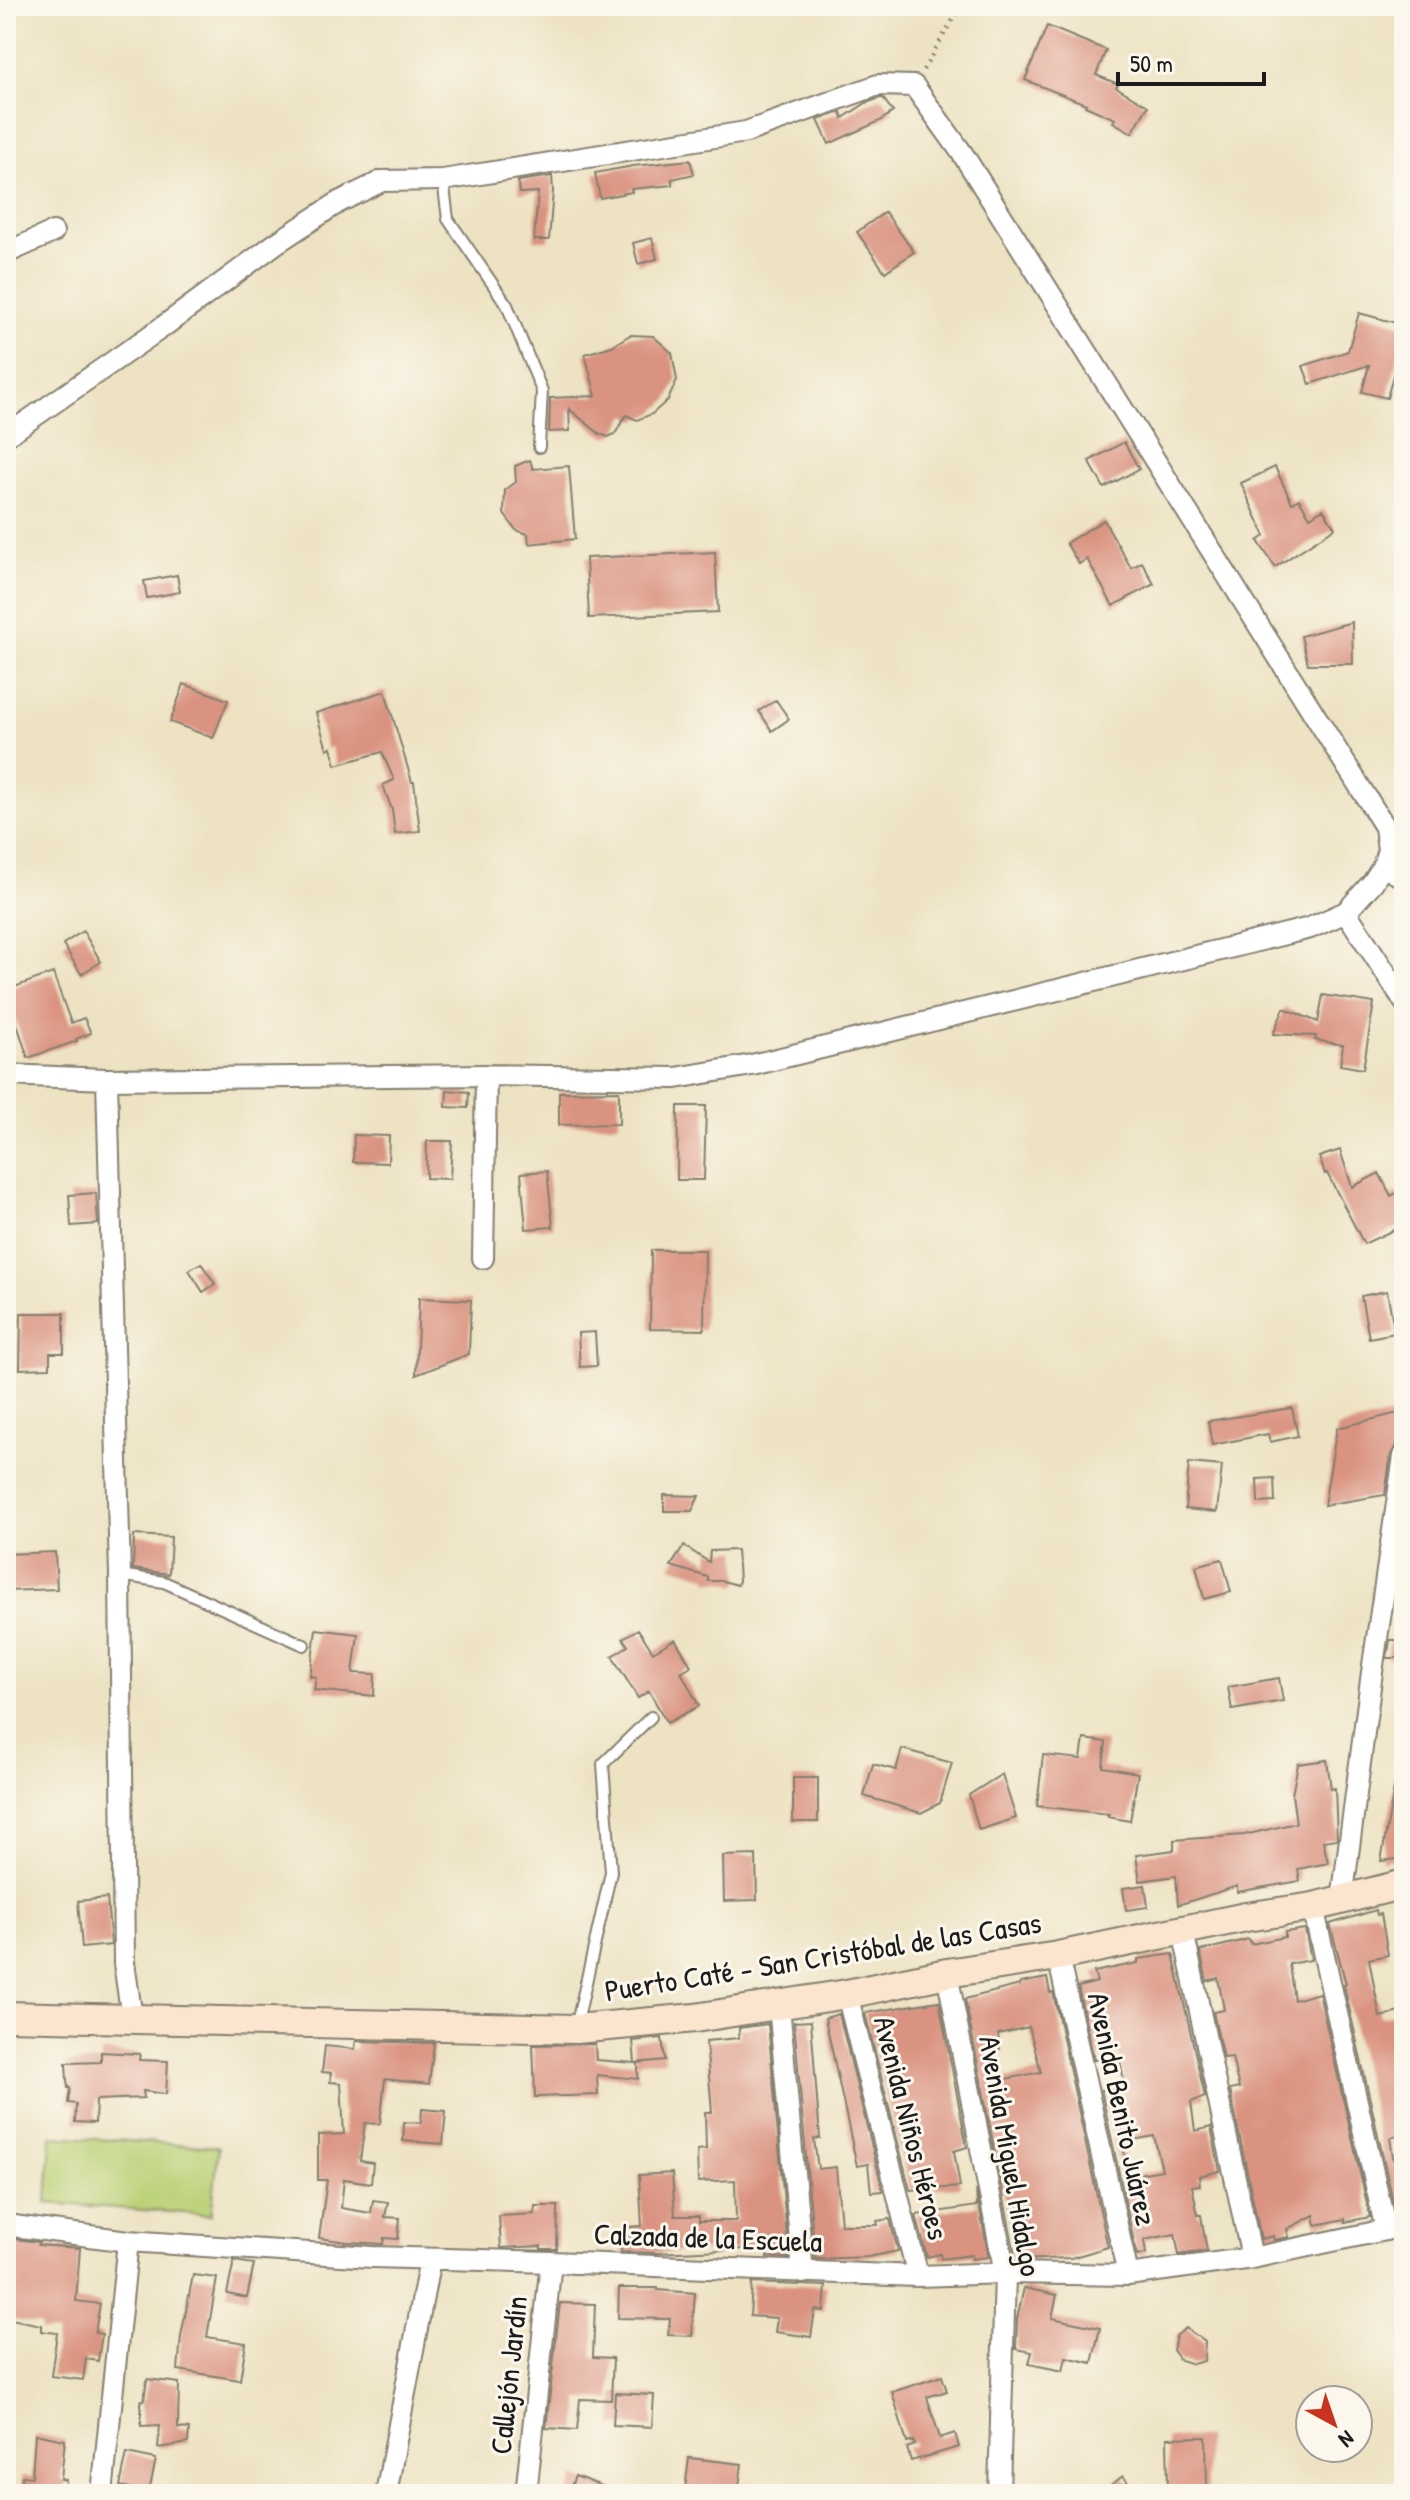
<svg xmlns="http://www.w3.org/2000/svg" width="1410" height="2500" viewBox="0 0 1410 2500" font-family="'Patrick Hand',sans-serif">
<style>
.green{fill:#bad074;stroke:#6b7648;stroke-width:2}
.building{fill:#da9380;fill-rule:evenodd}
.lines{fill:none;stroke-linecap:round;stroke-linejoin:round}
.service-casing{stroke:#847f6f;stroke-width:14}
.minor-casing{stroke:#847f6f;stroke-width:24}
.secondary-casing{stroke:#847f6f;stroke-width:32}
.path{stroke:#847f6f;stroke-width:4;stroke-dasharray:2 6;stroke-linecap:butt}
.service{stroke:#fff;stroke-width:10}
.minor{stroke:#fff;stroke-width:20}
.secondary{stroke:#fbe5cf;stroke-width:28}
.labels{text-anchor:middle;stroke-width:6;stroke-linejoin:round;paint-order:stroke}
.street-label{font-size:30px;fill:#1c1c1c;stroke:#fbf7ec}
</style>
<rect width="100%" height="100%" fill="#fbf7ec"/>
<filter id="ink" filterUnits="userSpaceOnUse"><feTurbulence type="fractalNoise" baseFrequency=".0125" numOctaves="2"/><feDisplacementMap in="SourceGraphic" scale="16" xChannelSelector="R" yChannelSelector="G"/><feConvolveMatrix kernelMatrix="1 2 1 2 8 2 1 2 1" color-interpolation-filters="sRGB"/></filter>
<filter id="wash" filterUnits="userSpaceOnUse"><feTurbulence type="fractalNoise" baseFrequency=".006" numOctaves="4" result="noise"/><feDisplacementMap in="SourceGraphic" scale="32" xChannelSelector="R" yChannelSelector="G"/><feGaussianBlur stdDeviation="1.8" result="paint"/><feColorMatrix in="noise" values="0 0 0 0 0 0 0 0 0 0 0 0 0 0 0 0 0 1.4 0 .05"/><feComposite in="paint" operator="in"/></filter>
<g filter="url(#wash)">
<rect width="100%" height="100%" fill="#ede2c2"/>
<path class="green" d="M51,2136L219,2147L211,2215L47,2203Z"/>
<g id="blocks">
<path class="building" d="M1047,26L1106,50L1096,75L1118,84L1116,87L1148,106L1132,133L1113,122L1115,119L1085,106L1086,104L1025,80Z
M880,98H883L893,112L880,121L829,144L818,120L841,112L843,118L866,103Z
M690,160L694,174L672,179V185L631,189L632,192L600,198L595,173L633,166Z
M552,176L553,191L549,240H534L538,192L519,193L518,181Z
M885,212L914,252L885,272L857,232Z
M652,238L657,259L638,264L633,243Z
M1359,313L1404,325V335L1387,398L1362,392L1369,365L1310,384L1303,366L1348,351Z
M630,335L653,336L672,353L677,380L668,400L652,414L637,420L626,415L615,434L608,437L600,434L569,409L570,431L549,432L550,398L596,396L585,354L612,346Z
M1124,442L1139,469L1104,488L1089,461Z
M530,460L533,469L569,466L575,539L529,544L528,534L516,530L504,514L505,490L516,482L515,466Z
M1275,467L1292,503L1299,499L1310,517L1323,509L1335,528L1275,567L1258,541L1265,536L1241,483Z
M1104,520L1131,568L1142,562L1154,584L1113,606L1087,559L1079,564L1066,543Z
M715,552L718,612L589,618L586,558Z
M177,575L180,592L147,598L144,581Z
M1352,622L1353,664H1308L1301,636Z
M184,684L228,700L213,738L170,722Z
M385,691L412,782H414L420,831L395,834L392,810L383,785L394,780L382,752L336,765L331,747L327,749L316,713Z
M776,700L789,719L772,731L759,711Z
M83,931L101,962L81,974L63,944Z
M53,973L71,1023L84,1018L91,1033L76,1039L77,1041L28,1058L6,990Z
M1323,995L1374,1003L1363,1069L1340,1065L1343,1045L1315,1040L1316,1036L1273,1034L1284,1008L1318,1022Z
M447,1090L469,1092L468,1108L446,1107Z
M619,1091V1124L559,1125V1092Z
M678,1106H706L704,1180H677Z
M354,1135L389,1136L388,1163L353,1162Z
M427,1141H452L450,1179L426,1178Z
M1340,1150L1352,1187L1379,1173L1391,1196L1404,1189V1225L1364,1244L1327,1173L1325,1174L1319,1157Z
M547,1171L553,1227L526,1229L521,1173Z
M96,1193L98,1224L71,1226L69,1195Z
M651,1250H705L704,1330L650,1329Z
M201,1263L215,1284L203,1292L189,1270Z
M1387,1291L1395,1333L1369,1338L1361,1296Z
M419,1298L471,1300L469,1354L416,1375Z
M21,1313H64V1353H50V1368L20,1369Z
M595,1332L597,1366L580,1367L578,1333Z
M1292,1408L1298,1436L1270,1442L1268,1434L1212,1445L1208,1421Z
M1402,1412L1397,1445L1391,1454L1385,1495L1324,1505L1337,1428Z
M1189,1463L1222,1466L1217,1512L1185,1509Z
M1274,1478L1275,1502L1258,1503L1257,1479Z
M664,1495L699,1496L692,1511H664Z
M134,1535L171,1537L169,1574L133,1569Z
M684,1546L709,1562L710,1551L737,1550L739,1581L737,1585L723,1581H708V1577L671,1566Z
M55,1552L57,1589L6,1591V1554Z
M1222,1559L1231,1592L1204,1599L1196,1566Z
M316,1629L358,1634L353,1673L375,1674L374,1696L314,1690L316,1677L310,1676Z
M638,1629L653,1652L675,1639L691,1666L681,1672L699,1706L667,1723L649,1691L638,1698L612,1656L628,1646L623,1638Z
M1390,1640H1402V1658H1387Z
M1279,1678L1283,1701L1232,1710L1228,1687Z
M1084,1739L1106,1742L1103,1767L1138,1773L1130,1821L1108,1817L1109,1814L1037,1806L1043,1755L1081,1759Z
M902,1749L952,1763L940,1803L921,1813L864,1796L873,1764L896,1770Z
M1327,1760L1331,1789L1335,1788L1337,1839L1323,1841L1328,1863L1298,1869L1300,1881L1237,1892V1886L1178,1905L1176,1876L1140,1881L1136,1855L1174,1850V1840L1244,1835L1296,1823L1292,1795L1298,1764Z
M1002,1774L1016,1818L979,1830L969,1795Z
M1396,1777L1404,1778V1858L1381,1861Z
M793,1778H818V1822H793Z
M756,1855L757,1900L724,1901L723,1856Z
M1145,1885L1148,1907L1126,1910L1123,1888Z
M107,1898L111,1945L82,1948L78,1901Z
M1376,1910L1377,1915L1381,1914L1388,1955L1369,1959L1380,2017L1400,2012L1404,2030V2134L1390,2138L1395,2169L1404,2167V2209L1395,2210L1344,1985L1346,1984L1330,1924Z
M1305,1929L1311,1960L1289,1964L1294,2000L1319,1993L1370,2217L1345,2222V2219L1316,2225L1314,2215L1287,2229L1289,2237L1274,2240L1273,2236L1261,2239L1230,2090L1239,2088L1232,2057L1223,2058L1213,2012L1224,2010L1218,1978L1207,1981L1200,1951L1249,1939L1251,1944L1285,1937V1932Z
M1173,1954L1205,2097L1191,2102L1195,2131L1211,2127L1220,2171L1199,2176L1200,2185L1192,2186L1198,2215H1201L1207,2251L1179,2255L1175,2234L1144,2240L1146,2254L1137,2256L1101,2090L1125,2086L1119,2056L1094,2060L1078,1987L1097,1982L1094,1972L1138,1963V1959ZM1154,2136L1162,2170L1127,2176L1123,2142Z
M1047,1978L1050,1993L1053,1992L1108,2247L1071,2258L1016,2260L965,1999L1020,1985V1983ZM1029,2027L1041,2072L1001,2080L994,2050L1000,2049L998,2034Z
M939,2001L967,2147L954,2151L960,2187L910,2190L865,2013Z
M839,2014L883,2191L871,2192L868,2164L857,2166L825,2018Z
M811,2021L820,2138L814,2139L818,2169L836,2167L841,2225H878L877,2221L890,2219L898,2251L868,2257L815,2259L794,2022Z
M768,2024L789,2258L767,2257V2248L656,2253L621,2252V2236H628V2227L642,2226L639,2175L672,2173L675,2216H699V2221H736L735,2180L698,2182L697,2150L706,2149L705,2112H712L706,2041L739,2038V2028Z
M662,2038L665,2060L636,2063L638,2064V2079L597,2075L598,2095L535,2097L533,2045L595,2044L596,2060L635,2063L633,2041Z
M356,2041L434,2043L429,2084L385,2079L380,2124L365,2123L360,2161L373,2163L371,2183L344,2179L341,2208L371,2213L373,2200L388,2202L385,2217L400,2218L398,2239L384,2238L383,2244L347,2242L319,2238L327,2180H318V2135L344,2134L341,2083L330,2082L331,2073L322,2072L325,2046L355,2049Z
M101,2052L140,2054L139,2060L168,2061L166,2094L143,2091L144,2098L96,2100L95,2123L75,2122L76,2104L68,2103L70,2088H68L67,2080L66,2063L101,2062Z
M422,2109L446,2111L443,2144L403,2141L404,2122L421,2123Z
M976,2190L989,2257L972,2259V2255L941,2259L940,2254L927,2257L916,2215L977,2206Z
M535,2206H558L557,2249H541V2246L501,2248L499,2216L534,2214Z
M6,2238L39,2242L38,2245L80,2248L76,2301L100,2304L95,2333L102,2334L98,2361L86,2359L83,2380L51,2376L57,2333L41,2331V2325L6,2318V2304L12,2269L6,2268Z
M234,2261L254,2264L247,2298L227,2294Z
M193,2275L217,2278L207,2337L246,2343L240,2380L178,2370L181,2336Z
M752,2283L826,2286L824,2311L815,2310L811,2337L775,2332L777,2318L750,2316Z
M619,2288H658V2290L695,2293L692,2336L668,2335L670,2319L618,2318Z
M1024,2288L1057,2295L1052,2318L1100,2328L1092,2363L1066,2357L1063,2371L1029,2364L1032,2352L1016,2349L1017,2319Z
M560,2303L595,2304L593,2357L613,2358L611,2400L580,2399L577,2430L546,2428Z
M1186,2328L1205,2342L1204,2361L1193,2364L1180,2360L1173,2350L1176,2336Z
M942,2376L947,2391L927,2397L940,2438L955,2433L959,2447L911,2461L907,2448L915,2445L913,2441L907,2443L892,2392Z
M147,2379L179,2383L178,2428L189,2429L188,2443L158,2448L160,2425L141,2426V2400H144Z
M615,2393L654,2395L652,2427L613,2425Z
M35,2434L65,2440L61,2479L66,2480L65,2494H20L22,2476L32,2477Z
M1206,2437L1207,2489L1168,2490L1167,2438Z
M127,2453L156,2459L149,2492L120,2486Z
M689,2458L742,2464L738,2494L685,2490Z
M575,2476L618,2492V2494H568Z
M1123,2476L1137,2494H1099Z"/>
</g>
</g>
<g filter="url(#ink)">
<use href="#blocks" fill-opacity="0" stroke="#847f6f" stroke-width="2"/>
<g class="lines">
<g class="service-casing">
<path id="service" d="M443,180L448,219L507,305L542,391L539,447
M120,1575L164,1582L304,1645
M576,2027L611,1872L603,1764L651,1717"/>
</g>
<g class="minor-casing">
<path id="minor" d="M6,253L53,232
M6,436L164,326L275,244L339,202L382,181L443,180L746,132L878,85L914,86L962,153L1385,827L1388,850L1383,866L1373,882L1346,912L1310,928L752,1065L676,1078L486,1075L107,1079L6,1075
M1383,866L1404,878
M1346,912L1404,1001
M107,1079L120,1575L124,1963L132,2018
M483,1258L486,1075
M1342,1900L1372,1672L1404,1456
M1313,1907L1386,2230
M1183,1931L1252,2258
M1058,1956L1128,2275
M947,1973L1005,2273L999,2494
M847,1994L918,2276
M779,2005L803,2273
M6,2225L128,2241L372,2257L551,2262L918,2276L1005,2273L1128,2275L1252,2258L1404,2226
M102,2494L128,2241
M386,2494L430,2259
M526,2494L551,2262"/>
</g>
<g class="secondary-casing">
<path id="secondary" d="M6,2016L576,2029L695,2018L847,1994L947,1973L1058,1956L1246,1917L1313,1907L1404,1884"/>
</g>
<path class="path" d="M923,70L961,6"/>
<use href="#service" class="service"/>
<use href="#minor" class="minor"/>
<use href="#secondary" class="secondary"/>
</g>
</g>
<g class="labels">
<g class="street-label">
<text transform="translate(823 1957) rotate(-9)" y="10">Puerto Caté - San Cristóbal de las Casas</text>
<text transform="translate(1122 2109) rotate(78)" y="10">Avenida Benito Juárez</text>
<text transform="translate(911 2128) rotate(76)" y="10">Avenida Niños Héroes</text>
<text transform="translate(1010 2156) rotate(80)" y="10">Avenida Miguel Hidalgo</text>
<text transform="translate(708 2238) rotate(2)" y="10">Calzada de la Escuela</text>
<text transform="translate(509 2375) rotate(-84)" y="10">Callejón Jardín</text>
</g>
</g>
<rect width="1410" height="2500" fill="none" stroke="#fbf7ec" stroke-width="32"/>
<g transform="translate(1334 2424) rotate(140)"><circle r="38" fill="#fbf7ec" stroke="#a29f99" stroke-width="2"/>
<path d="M0-6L14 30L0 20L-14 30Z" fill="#c8321e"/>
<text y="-12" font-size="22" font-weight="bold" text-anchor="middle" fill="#1c1c1c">N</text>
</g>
<path d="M1118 72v12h146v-12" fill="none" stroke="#1c1c1c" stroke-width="4"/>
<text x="1130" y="72" font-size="24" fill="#1c1c1c" stroke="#fbf7ec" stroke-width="6" paint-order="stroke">50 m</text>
</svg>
